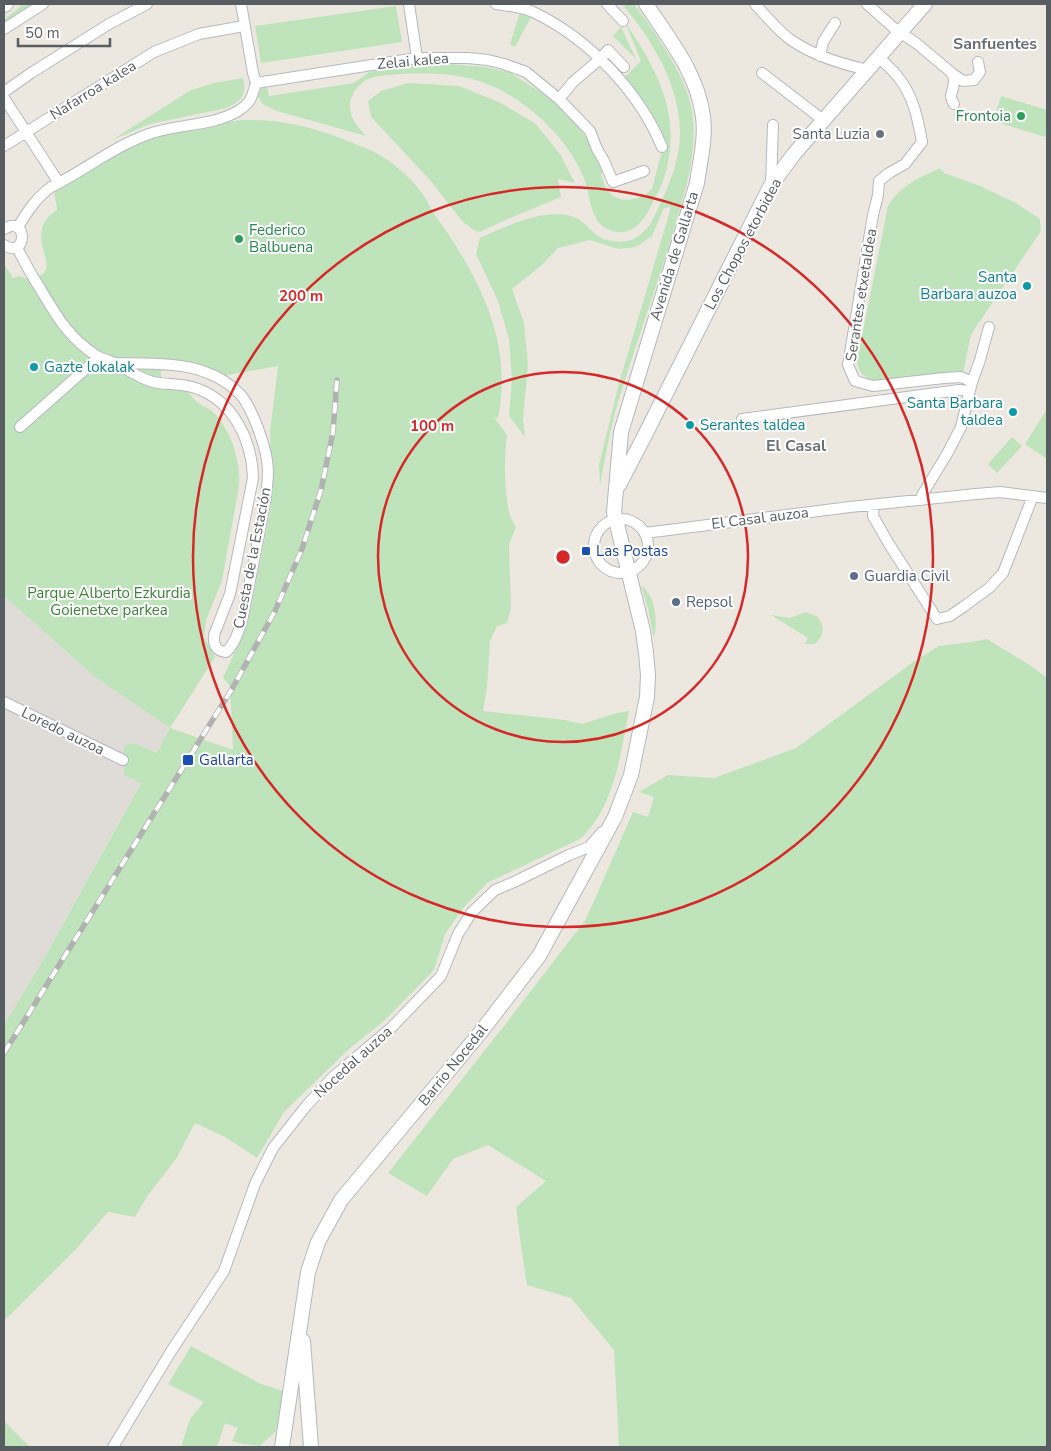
<svg xmlns="http://www.w3.org/2000/svg" width="1051" height="1451" viewBox="0 0 1051 1451" font-family="'Nunito Sans',sans-serif">
<style>
.industrial{fill:#dfdbd7}
.green{fill:#bfe4bb;fill-rule:evenodd}
.lines{fill:none;stroke-linecap:round;stroke-linejoin:round}
.street-casing{stroke:#b5b8bd;stroke-width:12}
.secondary-casing{stroke:#b3b8bd;stroke-width:16}
.street{stroke:#fff;stroke-width:10}
.secondary{stroke:#fff;stroke-width:14}
.rail-casing{stroke:#b1b2b2;stroke-width:5.5}
.rail{stroke:#fff;stroke-width:4;stroke-dasharray:11;stroke-linecap:butt}
.ring{fill:none;stroke:#d62828;stroke-width:2.5}
.leisure-dot{fill:#2e9e5b;stroke:#fff;stroke-width:2}
.worship-dot{fill:#6b7280;stroke:#fff;stroke-width:2}
.culture-dot{fill:#0f9aa8;stroke:#fff;stroke-width:2}
.transit-dot{fill:#1a4fb4;stroke:#fff;stroke-width:2}
.service-dot{fill:#5c6f8a;stroke:#fff;stroke-width:2}
.labels{text-anchor:middle;stroke-width:4;stroke-linejoin:round;paint-order:stroke}
.street-label{font-size:15px;fill:#585d61;stroke:#fff}
.leisure-label{font-size:15px;fill:#27864d;stroke:#fff;text-anchor:end}
.worship-label{font-size:15px;fill:#5b616d;stroke:#fff;text-anchor:end}
.culture-label{font-size:15px;fill:#0d838f;stroke:#fff;text-anchor:end}
.transit-label{font-size:15px;fill:#164399;stroke:#fff;text-anchor:start}
.service-label{font-size:15px;fill:#4e5e75;stroke:#fff;text-anchor:start}
.park-label{font-size:15px;fill:#388434;stroke:#fff}
.neighbourhood-label{font-size:16px;font-weight:bold;fill:#696f73;stroke:#fff}
.centre{fill:#d62828;stroke:#fff;stroke-width:2.5}
.ring-label{font-size:15px;text-anchor:middle;font-weight:bold;fill:#d62828;stroke:#fff;stroke-width:4;stroke-linejoin:round;paint-order:stroke}
</style>
<rect width="100%" height="100%" fill="#ece8df"/>
<path class="industrial" d="M4,596L95,677L170,728L158,753L134,743L141,782L42,962L4,1025Z"/>
<path class="green" d="M23,4H33L4,22V20Z
M622,4H634C653,30 680,67 689,98C703,145 683,198 670,243C655,291 638,338 623,386C612,419 606,452 600,486L599,465L618,387L671,207L664,208L652,236L636,247L618,249L590,240L558,248L542,265L512,289L524,323L528,365L523,419L525,437L509,416L512,379L509,339L498,301L476,254L480,238C504,227 552,204 578,219C585,223 591,231 598,236C606,242 622,243 631,240C648,234 654,217 661,202C669,185 676,167 679,148C686,95 655,43 622,4Z
M396,6L402,42L261,63L255,26Z
M520,12L531,17L515,47L510,44Z
M625,22C659,72 684,119 663,181C660,190 654,199 650,208C643,222 633,234 616,232C608,230 601,226 597,220C589,207 589,190 583,176C567,137 526,99 487,84C460,73 430,73 401,74C391,75 380,75 371,78C361,81 354,90 351,99C347,115 356,125 366,136L277,111L262,104L258,96L261,88L267,86L269,96L354,83L369,72L402,67L449,64L486,67L509,72L545,95L568,115L586,137L603,172L601,174C603,179 605,188 609,192C621,205 641,200 652,189L663,147L623,82L625,77L641,61Z
M621,27L636,59L613,36Z
M243,78C247,94 242,101 227,108L150,124L112,140L191,90L214,83Z
M408,83L459,86L501,103L536,124L560,154L575,183L558,179L561,197L503,221L480,232L474,230L462,221L430,180L371,117L368,101L381,91Z
M1001,96L1047,110V130L1045,137L993,121Z
M242,120C280,119 313,127 348,141C360,146 372,150 383,157C399,167 416,183 426,199C429,204 431,210 435,215C478,275 514,342 498,418L494,417L507,435C504,458 504,489 509,512C510,517 513,522 516,527L509,545L511,609L507,623L497,626L490,641L487,688L483,711L565,720L582,724L617,713L629,711C620,755 615,807 580,839L487,883L464,907L445,934L434,970L385,1020L349,1049L284,1112L257,1158L225,1137L195,1123L176,1159L148,1195L135,1217L108,1212L76,1249L4,1321V1025L42,962L141,783L124,775V746L134,743L157,753L170,728L95,677L4,596V266L5,265L13,278L20,276L32,281C36,279 42,276 45,271C52,259 31,238 48,217C50,215 54,212 57,209L54,192L57,189C87,173 118,152 148,139C177,128 211,125 242,120ZM278,366L270,432L271,507L248,622L223,678L230,686L233,750L170,728L215,657L204,637L206,620L222,581L239,486C241,462 231,429 213,412C208,407 199,405 194,399C189,394 184,387 180,381L161,379V370C182,371 202,373 221,384L227,375Z
M940,168L944,173L980,186L1014,202L1040,219L1041,231L972,333L969,343L963,375L956,372L878,382C866,379 858,374 857,361L888,206C902,184 917,179 940,168Z
M1047,409V459L1025,444Z
M1012,437L1022,446L997,473L988,464Z
M641,585C656,597 658,621 654,638L648,609Z
M806,612L818,617C825,628 824,635 815,644H805L808,638L771,615L790,618Z
M987,639L1031,666L1047,678V1447H619L614,1350L571,1298L527,1285L522,1253L516,1207L546,1181L488,1145L453,1159L427,1196L388,1173L504,1026L586,919L633,812L648,817L654,797L639,792L668,775L714,778L796,748L916,660L939,646L971,642Z
M191,1346L261,1384L283,1391L276,1431L260,1446L243,1444L232,1441L238,1428L225,1423L217,1447H181L190,1419L204,1402L168,1384Z
M4,1420L6,1423L30,1447H4Z"/>
<g class="lines">
<g class="street-casing">
<path id="street" d="M241,4L253,73L256,83L417,58H468L488,60L504,64L526,72L559,99L590,131L597,149L604,161L613,182L644,171
M409,4L417,58
M496,4C508,6 522,7 533,12C588,38 639,91 662,147
M607,4L623,21
M755,4C766,16 777,30 791,40C814,56 841,64 868,70
M867,4L895,29L916,43L953,74C953,77 954,80 954,83C953,92 948,96 954,104
M4,29L43,4
M820,56L823,42L835,23
M879,57C885,64 893,70 898,77C913,95 918,119 922,142L905,164L889,173L879,181L878,195L873,215L848,365L855,381L873,386L944,378L961,377L972,382
M762,73L823,120
M953,74L963,81L974,80L980,72L978,62
M4,92L31,73L109,24L147,4
M4,98L59,183
M559,99L573,82L600,59L608,50L624,67
M4,146L154,52L199,34L244,26
M771,185L773,125
M18,227C27,212 36,198 51,187C84,171 114,146 149,134C177,124 213,126 238,111C251,103 252,97 256,83
M4,229C28,214 28,260 4,245
M17,247C24,262 32,276 41,290C57,317 70,339 97,356C103,359 109,361 115,363C127,369 139,378 153,382C167,385 184,383 198,389C234,402 252,441 253,478L230,594L214,635C213,645 216,651 226,652C235,644 238,632 242,621C248,592 253,564 259,535C263,514 268,493 268,471C268,451 253,409 240,394C230,384 217,376 205,372C180,362 140,364 114,363
M742,419L959,390L970,391
M20,427L99,357
M921,500L922,495L947,454L961,427L972,382L980,360L989,327
M874,505L873,516L889,544L937,619L950,616L963,607L989,588L1003,573L1033,496
M594 546a27 27 0 1 1 54 0a27 27 0 1 1-54 0Z
M645,533L850,507L976,494L1000,492L1047,498
M4,702L123,760
M113,1447L170,1353L224,1271L255,1184L273,1148L307,1105L334,1076L392,1027L441,976L458,934L472,912L495,890L514,882L569,855L589,847L602,832"/>
</g>
<g class="secondary-casing">
<path id="secondary" d="M4,5L6,4
M619,485L646,433L771,185L794,154L925,4
M303,1341L311,1447
M282,1447L308,1272L318,1242L341,1200L480,1033L539,956L615,817L631,775L647,697L648,675L646,653L643,631L614,512L621,432L697,183C700,161 706,138 703,117C698,74 669,39 646,4"/>
</g>
<use href="#street" class="street"/>
<use href="#secondary" class="secondary"/>
<g class="rail-casing">
<path id="rail" d="M4,1053L232,689L275,611L302,549L321,490L333,432L337,380"/>
</g>
<use href="#rail" class="rail"/>
</g>
<g class="ring">
<circle cx="563" cy="557" r="185"/>
<circle cx="563" cy="557" r="370"/>
</g>
<g class="leisure-dot">
<circle cx="1021" cy="116" r="5"/>
<circle cx="239" cy="239" r="5"/>
</g>
<circle class="worship-dot" cx="880" cy="134" r="5"/>
<g class="culture-dot">
<circle cx="1027" cy="286" r="5"/>
<circle cx="34" cy="367" r="5"/>
<circle cx="1013" cy="412" r="5"/>
<circle cx="690" cy="425" r="5"/>
</g>
<g class="transit-dot">
<rect x="581" y="546" width="10" height="10" rx="2.5"/>
<rect x="182" y="754" width="12" height="12" rx="2.5"/>
</g>
<g class="service-dot">
<circle cx="854" cy="576" r="5"/>
<circle cx="676" cy="602" r="5"/>
</g>
<g class="labels">
<g class="street-label">
<text transform="translate(413 61) rotate(-5)" y="5">Zelai kalea</text>
<text transform="translate(93 90) rotate(-32)" y="5">Nafarroa kalea</text>
<text transform="translate(743 244) rotate(-62)" y="5">Los Chopos etorbidea</text>
<text transform="translate(674 256) rotate(-73)" y="5">Avenida de Gallarta</text>
<text transform="translate(861 295) rotate(-81)" y="5">Serantes etxetaldea</text>
<text transform="translate(760 518) rotate(-7)" y="5">El Casal auzoa</text>
<text transform="translate(252 558) rotate(-79)" y="5">Cuesta de la Estación</text>
<text transform="translate(63 731) rotate(26)" y="5">Loredo auzoa</text>
<text transform="translate(353 1062) rotate(-42)" y="5">Nocedal auzoa</text>
<text transform="translate(453 1065) rotate(-51)" y="5">Barrio Nocedal</text>
</g>
<g class="leisure-label">
<text x="1011" y="121">Frontoia</text>
<text x="249" y="235" text-anchor="start">Federico<tspan x="249" dy="17">Balbuena</tspan></text>
</g>
<g class="worship-label">
<text x="870" y="139">Santa Luzia</text>
</g>
<g class="culture-label">
<text x="1017" y="282">Santa<tspan x="1017" dy="17">Barbara auzoa</tspan></text>
<text x="44" y="372" text-anchor="start">Gazte lokalak</text>
<text x="1003" y="408">Santa Barbara<tspan x="1003" dy="17">taldea</tspan></text>
<text x="700" y="430" text-anchor="start">Serantes taldea</text>
</g>
<g class="transit-label">
<text x="596" y="556">Las Postas</text>
<text x="199" y="765">Gallarta</text>
</g>
<g class="service-label">
<text x="864" y="581">Guardia Civil</text>
<text x="686" y="607">Repsol</text>
</g>
<g class="park-label">
<text x="109" y="598">Parque Alberto Ezkurdia<tspan x="109" dy="17">Goienetxe parkea</tspan></text>
</g>
<g class="neighbourhood-label">
<text x="995" y="49">Sanfuentes</text>
<text x="796" y="451">El Casal</text>
</g>
</g>
<circle cx="563" cy="557" r="8" class="centre"/>
<g class="ring-label">
<text x="301" y="301">200 m</text>
<text x="432" y="431">100 m</text>
</g>
<rect width="1051" height="1451" fill="none" stroke="#585d61" stroke-width="10"/>
<path d="M18 38v8h92v-8" fill="none" stroke="#585d61" stroke-width="2.5"/>
<text x="25" y="38" font-size="15" fill="#585d61" stroke="#ffffff" stroke-width="4" paint-order="stroke">50 m</text>
</svg>
